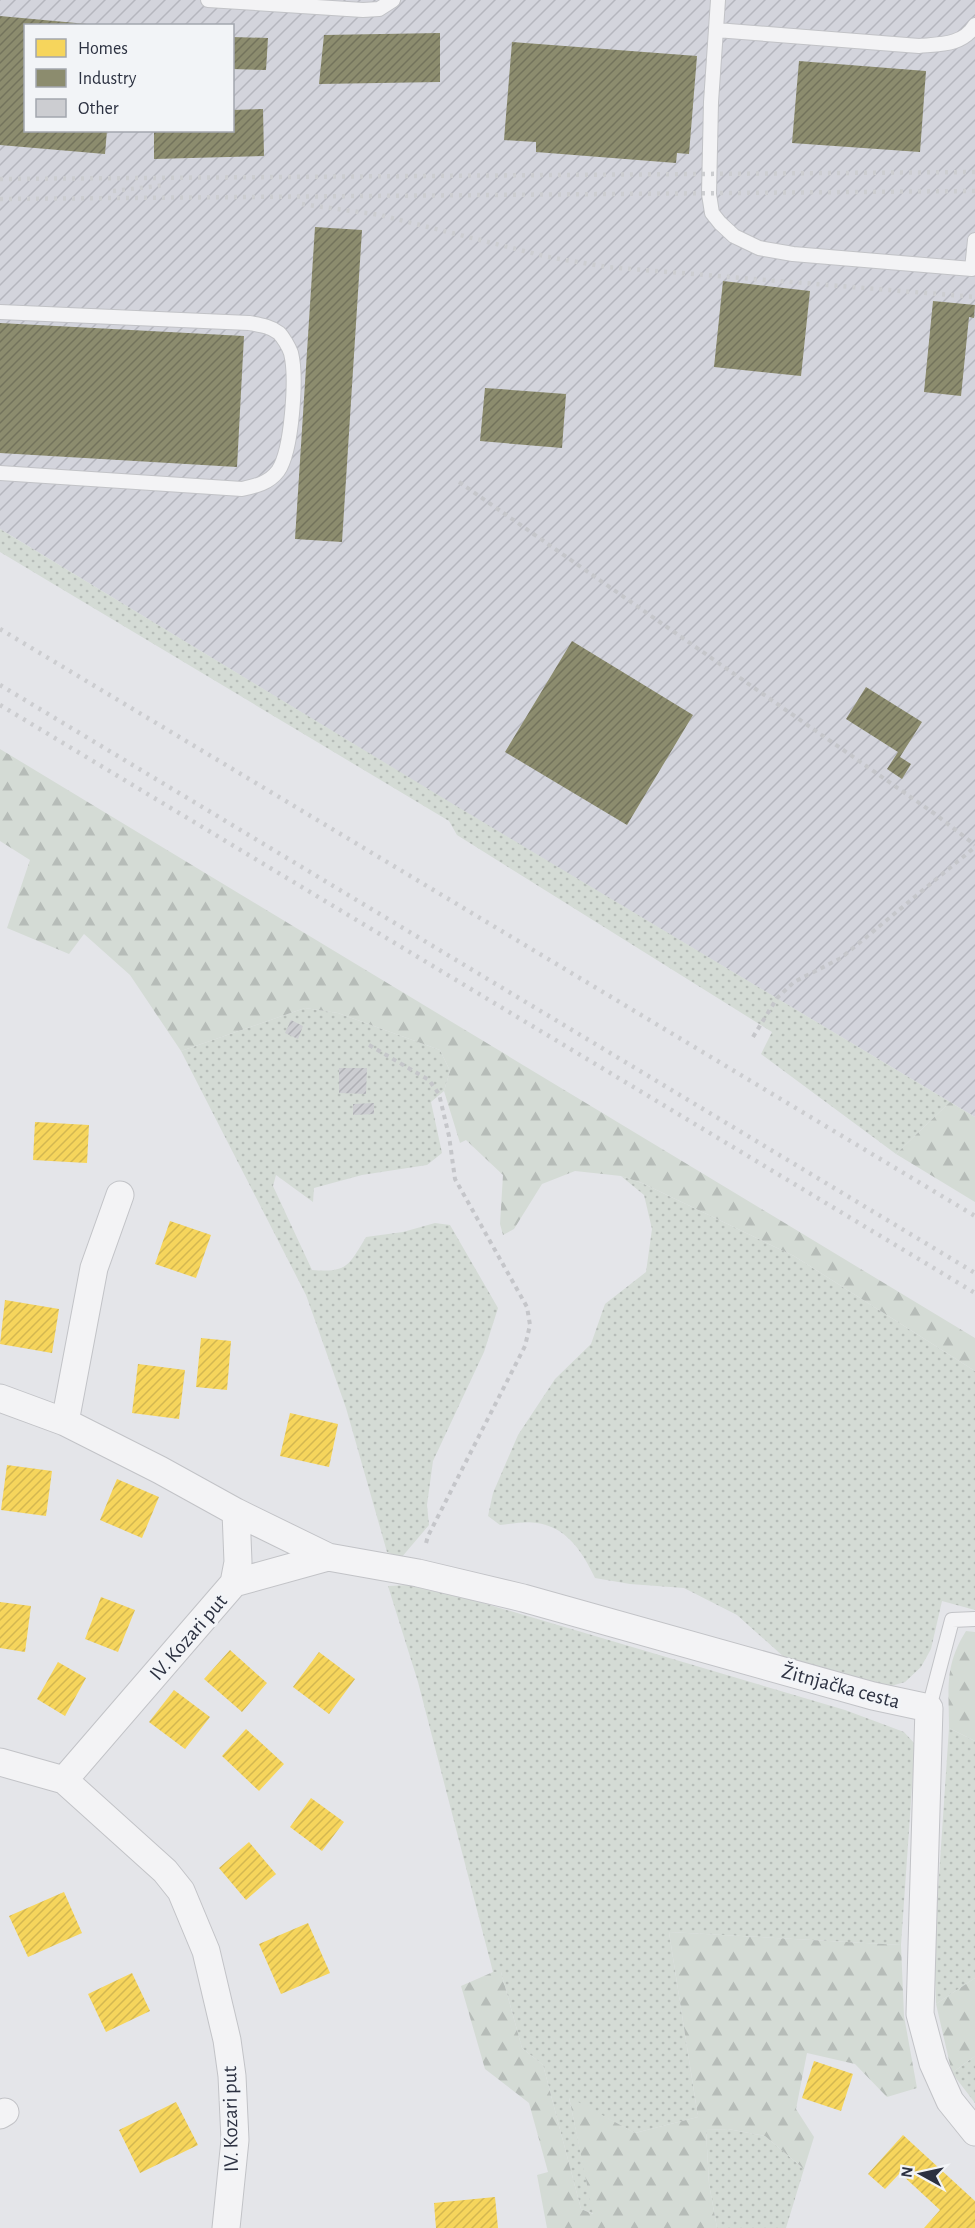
<svg xmlns="http://www.w3.org/2000/svg" width="975" height="2228" viewBox="0 0 975 2228" font-family="'Alegreya Sans',sans-serif">
<style>
.industrial{fill:url(#industrial-furrows);fill-rule:evenodd}
.grass{fill:url(#grass-dots)}
.forest{fill:url(#forest-firs)}
.homes{fill:url(#homes-hatch)}
.industry{fill:url(#industry-hatch)}
.building{fill:url(#building-hatch)}
.lines{fill:none;stroke-linecap:round;stroke-linejoin:round}
.service-casing{stroke:#c2c3c7;stroke-width:16}
.minor-casing{stroke:#c2c3c7;stroke-width:29}
.path{stroke:#c5c6ca;stroke-width:4;stroke-dasharray:4.5 4.5;stroke-linecap:butt}
.service{stroke:#f3f3f5;stroke-width:14}
.minor{stroke:#f3f3f5;stroke-width:27}
.rail{stroke:#cccdd0;stroke-width:4.5;stroke-dasharray:3 6;stroke-linecap:butt}
.labels{text-anchor:middle;stroke-width:6;stroke-linejoin:round;paint-order:stroke}
.street-label{font-size:21px;fill:#2c3141;stroke:#f2f4f7}
</style>
<defs>
<pattern id="industrial-furrows" width="10" height="10" patternUnits="userSpaceOnUse" patternTransform="scale(1.5)"><rect width="10" height="10" fill="#d3d4dc"/><path d="M-1 1l2-2M0 10L10 0M9 11l2-2" fill="none" stroke="#b5b6be"/></pattern>
<pattern id="grass-dots" width="8" height="8" patternUnits="userSpaceOnUse" patternTransform="scale(1.5)"><rect width="8" height="8" fill="#d4dbd5"/><path d="M2 2h.1M6 6h.1" fill="none" stroke="#b6bcb8" stroke-width="1.8" stroke-linecap="round"/></pattern>
<pattern id="forest-firs" width="22" height="20" patternUnits="userSpaceOnUse" patternTransform="scale(1.5)"><rect width="22" height="20" fill="#d4dbd5"/><path d="M5 1l3.5 6h-7zM16 11l3.5 6h-7z" fill="#b6bcb8"/></pattern>
<pattern id="homes-hatch" width="6" height="6" patternUnits="userSpaceOnUse" patternTransform="scale(1.5)"><rect width="6" height="6" fill="#f6d55c"/><path d="M-1 1l2-2M0 6l6-6M5 7l2-2" fill="none" stroke="#d3b751"/></pattern>
<pattern id="industry-hatch" width="6" height="6" patternUnits="userSpaceOnUse" patternTransform="scale(1.5)"><rect width="6" height="6" fill="#8c8c6e"/><path d="M-1 1l2-2M0 6l6-6M5 7l2-2" fill="none" stroke="#73735c"/></pattern>
<pattern id="building-hatch" width="6" height="6" patternUnits="userSpaceOnUse" patternTransform="scale(1.5)"><rect width="6" height="6" fill="#cccdd1"/><path d="M-1 1l2-2M0 6l6-6M5 7l2-2" fill="none" stroke="#afb0b5"/></pattern>
</defs>
<rect width="100%" height="100%" fill="#e4e5e9"/>
<path class="industrial" d="M0,0H975V1117L447,801L0,529ZM26,26H232V130H26Z"/>
<path class="grass" d="M0,529L448,801L950,1102L896,1154L761,1054L772,1032L457,835L449,821L0,552Z
M305,1008L338,1013L440,1050L450,1071L444,1091L431,1102L442,1153L427,1165L362,1175L314,1188L313,1202L276,1175L273,1186L312,1270C348,1273 349,1265 366,1237L403,1232L435,1223L450,1225L498,1308L484,1352L433,1461L427,1505L429,1525L401,1558L387,1552L346,1408L306,1295L181,1051Z
M621,1176L642,1183L794,1256L975,1371V1610L942,1601L931,1649L921,1667L905,1682L891,1686L845,1679L784,1657L737,1615L684,1588L630,1584L595,1578C583,1553 567,1527 537,1523C526,1521 511,1524 500,1525L488,1516L493,1493L518,1435L555,1379L591,1344L605,1304L646,1272L652,1229L644,1195Z
M408,1585L473,1600L845,1710L904,1732L915,1744L901,1945L669,1932L698,2117L635,2133L569,2098L594,2214L581,2209L543,2065L522,2048L501,1972H493L418,1682L388,1586Z
M949,1728L975,1741V1978L936,2004L934,1950Z
M975,2056V2103L952,2073Z
M728,2129L765,2136L804,2169L786,2228H717L709,2184L706,2130Z"/>
<path class="forest" d="M0,749L975,1338V1371L794,1256L642,1183L621,1176L575,1171L542,1184L514,1229L503,1235L500,1224L503,1175L466,1140L460,1143L444,1091L450,1071L440,1050L338,1013L305,1008L181,1051L130,975L84,934L69,954L7,928L30,860L0,841Z
M950,1102L975,1117V1202L896,1154Z
M966,1631L975,1632V1741L949,1728C949,1689 944,1666 966,1631Z
M669,1932L901,1945L904,2016L917,2088L887,2097L855,2064L807,2053L796,2109L814,2137L804,2169L765,2136L728,2129L706,2130L709,2184L717,2228H547L537,2175L548,2172L529,2103L485,2069L461,1986L493,1972H501L522,2048L543,2065L581,2209L593,2214L569,2097L635,2133L698,2117Z
M975,1978V2056L952,2073L936,2004Z"/>
<path class="homes" d="M35,1122L89,1125L87,1163L33,1160Z
M170,1221L211,1235L196,1278L155,1264Z
M5,1300L59,1309L52,1353L0,1344Z
M201,1338L231,1341L227,1390L196,1387Z
M138,1364L185,1370L179,1419L132,1413Z
M290,1413L338,1424L329,1467L280,1456Z
M7,1465L52,1471L46,1516L1,1510Z
M117,1479L159,1497L142,1538L100,1520Z
M101,1597L135,1610L118,1652L85,1639Z
M0,1602L31,1606L25,1652L0,1648Z
M230,1650L267,1683L242,1712L204,1679Z
M319,1652L355,1679L329,1714L293,1687Z
M58,1662L86,1678L65,1716L37,1699Z
M174,1690L210,1717L185,1749L149,1722Z
M246,1729L284,1764L259,1791L222,1756Z
M311,1798L344,1822L322,1851L290,1827Z
M249,1842L276,1874L246,1900L219,1868Z
M64,1892L82,1933L28,1957L9,1916Z
M308,1923L330,1973L281,1994L259,1944Z
M132,1973L150,2011L106,2032L88,1994Z
M814,2061L853,2074L841,2111L802,2098Z
M176,2102L198,2145L140,2173L119,2130Z
M903,2135L975,2201V2228H924L940,2210L900,2173L885,2189L868,2174Z
M495,2197L498,2228H436L434,2203Z"/>
<path class="industry" d="M0,16L87,24V26H26V130H107L105,154L0,145Z
M440,33V82L319,84L324,35Z
M232,37L268,38L266,70L232,69Z
M512,42L697,56L689,154L677,153L676,163L536,152V142L504,140Z
M799,61L926,71L920,152L792,143Z
M263,109L264,156L154,159V130H232V110Z
M315,227L362,230L342,542L295,539Z
M723,281L810,291L801,376L714,367Z
M933,301L975,305L974,318L969,317L961,396L924,392Z
M0,323L244,336L237,467L0,453Z
M485,388L566,394L562,448L480,441Z
M572,641L693,715L627,825L505,752Z
M866,687L922,722L900,757L911,764L902,779L887,769L898,752L846,719Z"/>
<path class="building" d="M291,1020L303,1026L298,1039L285,1033Z
M339,1068H367L366,1094L339,1093Z
M374,1103V1114L353,1115V1104Z"/>
<g class="lines">
<g class="service-casing">
<path id="service" d="M208,0L363,10L379,9L393,0
M718,0L711,102L709,194L712,213L720,223L734,236L759,248L793,254L972,269L975,240
M716,30L919,46C941,44 963,45 975,25
M0,312L249,323C260,325 270,326 279,333C283,337 289,347 291,353C297,377 292,451 278,471C269,483 256,486 242,489L0,473
M929,1708L952,1620L975,1619"/>
</g>
<g class="minor-casing">
<path id="minor" d="M0,1398L65,1422L160,1470L236,1512L238,1562L234,1583L64,1780
M65,1422L94,1268L120,1195
M328,1557L418,1573L523,1598L873,1696L929,1708L920,2014L933,2063L950,2101L975,2132
M234,1583L328,1557L236,1512
M0,1762L64,1780L165,1871L181,1891L206,1951L227,2040L232,2076L235,2140L226,2228
M0,2115L5,2112"/>
</g>
<path class="path" d="M459,482L935,814L975,845
M753,1037L777,998L794,982L841,958L975,847
M369,1045L429,1080L439,1094L449,1136L455,1179L527,1307L530,1325L525,1346L428,1536L425,1547"/>
<use href="#service" class="service"/>
<use href="#minor" class="minor"/>
<path class="rail" d="M0,179L975,172
M113,191L166,185
M0,199L975,191
M302,204L380,215L548,257L607,267L975,297
M0,629L975,1216
M0,685L975,1273
M0,705L975,1293"/>
</g>
<g class="labels">
<g class="street-label">
<text transform="translate(188 1637) rotate(-49)" y="7">IV. Kozari put</text>
<text transform="translate(841 1686) rotate(15)" y="7">Žitnjačka cesta</text>
<text transform="translate(230 2119) rotate(-91)" y="7">IV. Kozari put</text>
</g>
</g>
<rect x="24" y="24" width="210" height="108" fill="#f2f4f7" stroke="#a3a6ae" stroke-width="1.5"/>
<rect x="36" y="39" width="30" height="18" fill="#f6d55c" stroke="#a3a6ae" stroke-width="1.5"/>
<text x="78" y="54" font-size="18" fill="#2c3141">Homes</text>
<rect x="36" y="69" width="30" height="18" fill="#8c8c6e" stroke="#a3a6ae" stroke-width="1.5"/>
<text x="78" y="84" font-size="18" fill="#2c3141">Industry</text>
<rect x="36" y="99" width="30" height="18" fill="#cccdd1" stroke="#a3a6ae" stroke-width="1.5"/>
<text x="78" y="114" font-size="18" fill="#2c3141">Other</text>
<g transform="translate(921 2174) rotate(278)" stroke="#f2f4f7" stroke-width="4.5" paint-order="stroke">
<path d="M0-4.5L10 22L0 15L-10 22Z" fill="#2c3141"/>
<text y="-9" font-size="16" font-weight="bold" text-anchor="middle" fill="#2c3141">N</text>
</g>
</svg>
